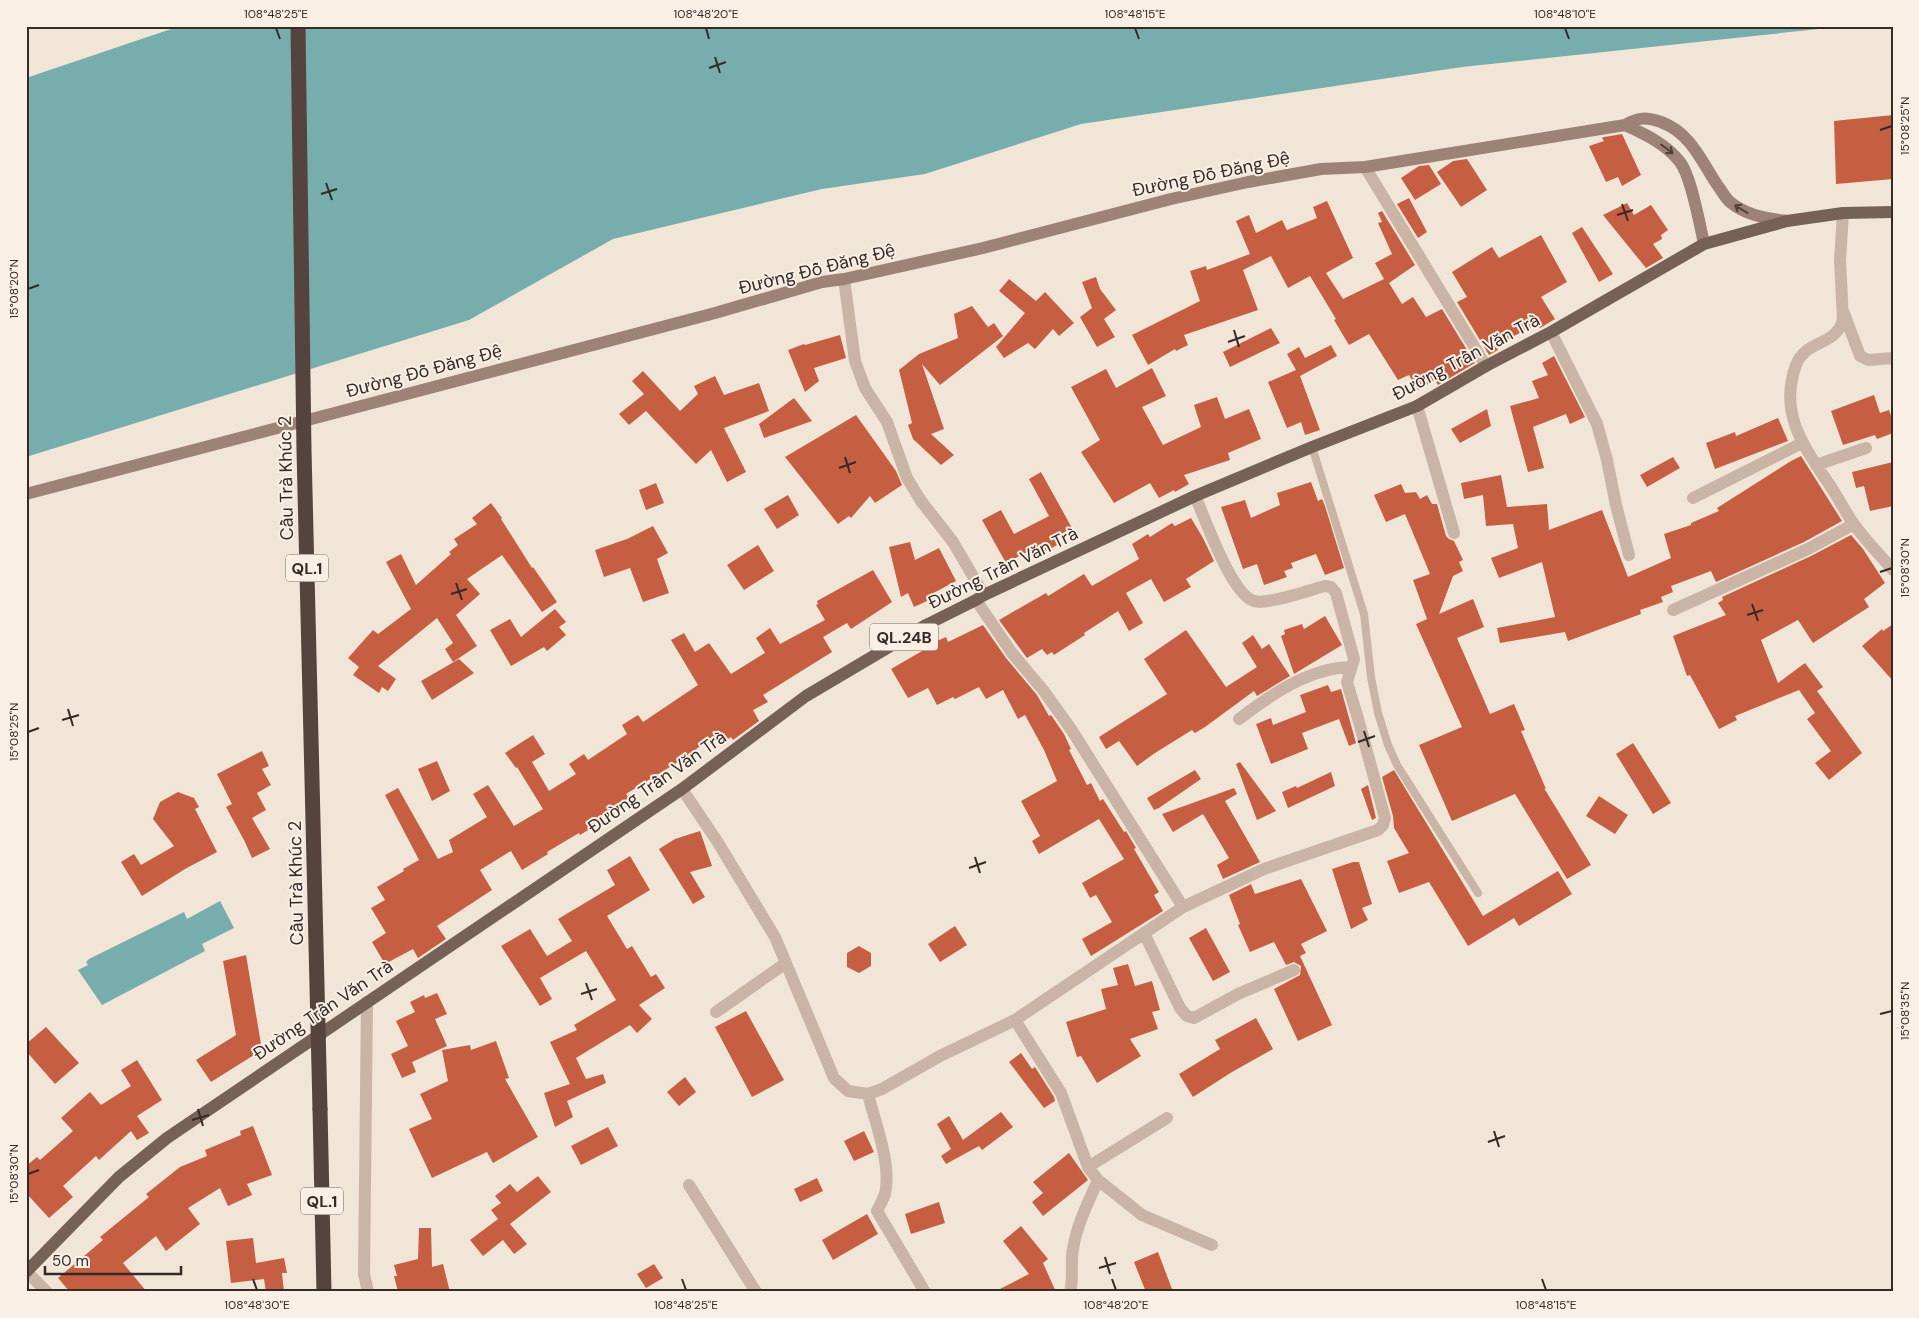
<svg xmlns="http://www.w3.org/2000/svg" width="1919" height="1318" viewBox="0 0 1919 1318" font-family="'DM Sans',sans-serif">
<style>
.water{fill:#78adae}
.building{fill:#c65f42}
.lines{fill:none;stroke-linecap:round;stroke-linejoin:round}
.lane{stroke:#c9b4a5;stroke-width:8}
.street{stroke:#c9b4a5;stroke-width:12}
.secondary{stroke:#9c8376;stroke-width:12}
.primary{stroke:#766157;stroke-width:12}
.highway{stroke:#55443d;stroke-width:15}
.highway-bridge{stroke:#55443d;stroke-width:15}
.oneway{stroke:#4e403a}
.ticks{fill:none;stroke:#342a26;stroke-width:2}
.labels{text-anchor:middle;stroke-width:4;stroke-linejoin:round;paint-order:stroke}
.shield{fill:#f9efe5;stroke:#6f655f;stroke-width:1}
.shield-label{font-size:16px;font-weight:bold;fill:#342a26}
.street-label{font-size:18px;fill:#342a26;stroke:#f9efe5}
.neatline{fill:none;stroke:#342a26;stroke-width:2}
.ticks-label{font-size:12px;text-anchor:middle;fill:#342a26}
</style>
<rect width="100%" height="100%" fill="#f1e5d8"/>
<path class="water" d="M180,26H1847L1462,67L1081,124L925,174L822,189L613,239L469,320L26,457V78Z
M220,901L234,928L202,944L205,951L102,1005L78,970L88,965L86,962L89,959L184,912L187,919Z"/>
<path class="building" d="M1893,115V179L1836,184L1834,121Z
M1622,134L1641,175L1622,186L1618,177L1606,182L1589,146L1604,141L1602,138L1604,137Z
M1467,159L1487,190L1461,207L1437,172L1453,161Z
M1429,165L1441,184L1415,200L1401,178L1419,166Z
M1409,198L1427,232L1418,238L1397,204Z
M1327,201L1353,258L1326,273L1343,299L1384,279L1375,263L1392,254L1378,223L1382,222L1378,213L1382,211L1415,265L1389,283L1402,304L1413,297L1426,317L1442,309L1475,363L1438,385L1435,380L1418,390L1409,375L1398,380L1369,334L1349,345L1334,320L1336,319L1310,276L1288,288L1271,256L1243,270L1258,310L1184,335L1188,345L1176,351L1175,349L1148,365L1132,335L1200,301L1190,271L1206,266L1207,270L1250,254L1236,221L1249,215L1256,233L1282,220L1287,230L1317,218L1313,207Z
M1627,203L1634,215L1651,205L1668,230L1661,235L1662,239L1653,244L1663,258L1646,268L1603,215Z
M1582,227L1613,274L1599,282L1572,233Z
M1541,235L1567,282L1541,297L1555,319L1540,328L1537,324L1495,346L1498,350L1489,355L1457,302L1467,297L1452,272L1492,247L1499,258Z
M1096,277L1100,289L1116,310L1104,319L1115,337L1097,347L1080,317L1092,308L1082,282Z
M1009,279L1036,301L1045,292L1074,323L1059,336L1053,329L1035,349L1028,343L1004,358L996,347L1025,313L999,291Z
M972,306L988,327L994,323L1003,336L940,385L922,364L944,429L931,434L954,455L941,465L913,439L908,425L912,423L899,370L919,354L958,338L954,314Z
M1271,328L1280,343L1230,367L1223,352Z
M840,335L846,358L814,368L819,381L805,392L788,350L804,344L805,345Z
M1331,345L1337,356L1300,376L1320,430L1305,435L1301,422L1287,428L1268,382L1296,370L1287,354L1299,347L1305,358Z
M1554,356L1585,417L1570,424L1566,414L1533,427L1544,468L1528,472L1510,406L1539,398L1532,381L1548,375L1542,363Z
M1152,368L1166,396L1142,407L1163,445L1201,427L1194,405L1217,397L1225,419L1249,409L1261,439L1228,453L1230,460L1184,475L1189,484L1175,492L1174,490L1159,498L1150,483L1114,503L1081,452L1100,440L1071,387L1106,369L1116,388Z
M643,371L680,411L698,394L694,386L715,376L724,395L759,383L769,411L724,428L746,472L727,482L711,450L696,464L646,411L629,425L619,414L644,394L632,381Z
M1874,395L1880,413L1889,410L1893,421V433L1877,439L1875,435L1843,445L1831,411Z
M794,398L812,421L764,438L759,424Z
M1487,409L1491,426L1460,443L1451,429Z
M856,415L896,471L902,485L875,503L870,496L851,518L849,516L838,524L785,457Z
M1778,418L1788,441L1715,469L1706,443L1735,432L1736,436Z
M1801,456L1842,521L1804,542L1716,582L1711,571L1671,586L1673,592L1661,597L1663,602L1640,610L1641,614L1568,641L1565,632L1500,643L1497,628L1555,617L1542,562L1499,578L1491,558L1518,548L1513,524L1486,526L1483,495L1464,499L1461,483L1501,475L1507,507L1547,504L1549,530L1602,510L1628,577L1671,558L1664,534L1691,525V523L1719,511L1717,508L1791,461Z
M1673,457L1680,468L1647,487L1640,475Z
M1893,462V506L1870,511L1864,486L1856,488L1852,472Z
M1041,472L1072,528L1056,537L1059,544L1039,555L1035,548L1006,563L982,520L1001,510L1014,534L1049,516L1029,479Z
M1311,482L1318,501L1322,499L1325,506L1344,568L1325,575L1316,554L1291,563L1293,568L1284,571L1287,577L1264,585L1257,564L1243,569L1221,507L1245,500L1251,518L1280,505L1277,493Z
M656,483L664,503L646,510L639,490Z
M1401,484L1405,493L1416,492L1420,499L1427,495L1432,504H1437L1446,536L1449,539L1454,541L1463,560L1459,562L1463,571L1453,576L1439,614L1473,599L1484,627L1457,638L1490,714L1514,704L1525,730L1521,731L1546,789L1544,788L1591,865L1567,879L1515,794L1452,821L1419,745L1462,727L1416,624L1427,619L1413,580L1430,574L1405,514L1386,522L1374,495Z
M788,495L799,515L777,529L764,509Z
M491,503L502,518L501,519L532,568L533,567L557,602L542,612L502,555L467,579L480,594L456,615L477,646L453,662L445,649L453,643L437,618L378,666L396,679L388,691L382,687L379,693L353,675L359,667L348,658L373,630L378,634L411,609L386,562L401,554L416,585L451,554L449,552L458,545L454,539L477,524L472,518Z
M1191,518L1203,538L1214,561L1186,579L1191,587L1164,602L1151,579L1126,593L1143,623L1129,631L1118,611L1084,633L1085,635L1054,655L1052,652L1047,655L1042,649L1027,658L999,620L1046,593L1048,596L1084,574L1092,586L1139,559L1132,544L1148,534L1150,537L1172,523L1175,526Z
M653,526L668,553L657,559L669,593L643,602L630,568L604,577L595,550L627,539Z
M1851,535L1863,549L1885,583L1864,599L1869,607L1813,643L1798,620L1761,640L1778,683L1805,663L1823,687L1817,691L1862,753L1829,780L1815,763L1831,751L1807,719L1815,713L1799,690L1735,716L1737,720L1719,729L1690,675L1687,676L1673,636L1726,615L1718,603L1723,600L1722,597L1811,556Z
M910,542L915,560L939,548L956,581L926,597L927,601L914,607L908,593L901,597L889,547Z
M758,545L774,571L744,590L727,565Z
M873,570L892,602L851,629L847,623L823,637L832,652L763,695L768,702L753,710L759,721L733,740L731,737L719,745L713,736L686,757L626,794L629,798L600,816L603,821L580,835L579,833L547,852L548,854L522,870L511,851L480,870L492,890L437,926L446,939L418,958L413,949L385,964L372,942L386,933L371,908L385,900L377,887L404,871L403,869L419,860L385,795L398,788L438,859L453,852L449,840L487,817L473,794L488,785L514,826L543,809L517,767L516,768L505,753L533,735L545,754L532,762L549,791L576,774L569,764L584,754L588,760L627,734L622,725L638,715L643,722L698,685L671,640L684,633L695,652L709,643L731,674L765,653L756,638L770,628L780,644L825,620L816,605L818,604L817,601Z
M555,609L566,622L559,627L566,635L547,651L544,647L511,666L490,630L510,619L521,637Z
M1325,616L1342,645L1294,674L1281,636L1285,634L1284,630L1302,624L1304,629Z
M1893,624V681L1862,646L1882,629L1883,631Z
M983,625L1006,658L1037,695L1049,716L1051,715L1064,734L1071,749L1069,750L1087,785L1091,783L1100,801L1103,799L1124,832L1126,831L1136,848L1134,849L1159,892L1154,895L1163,911L1091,956L1082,939L1112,922L1096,895L1090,898L1082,883L1124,859L1099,819L1039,854L1032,841L1040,836L1021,801L1057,781L1044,750L1025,715L1018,719L1003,690L986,699L979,687L955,699L953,697L937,705L928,688L908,698L891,669L929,647L928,645L946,637L948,642Z
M1186,630L1226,687L1257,667L1242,643L1253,635L1262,649L1269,644L1290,676L1257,696L1254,691L1205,727L1195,733L1192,730L1155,753L1137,766L1119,741L1106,749L1099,737L1167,694L1144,659Z
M459,659L474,673L432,700L421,681Z
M1328,685L1331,692L1341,689L1356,743L1349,746L1339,719L1302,733L1308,749L1271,764L1256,724L1271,718L1273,725L1306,712L1300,695Z
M1633,743L1671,803L1653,814L1616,754Z
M262,751L269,766L262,769L271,785L257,793L266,810L252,818L270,849L252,858L245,842L226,807L232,804L217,774Z
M437,761L450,791L432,801L418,769Z
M1240,762L1276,811L1257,820L1236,764Z
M1195,770L1201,779L1159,808L1154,810L1147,798Z
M1394,770L1483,916L1558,871L1572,894L1519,926L1514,918L1468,946L1429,882L1399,893L1387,861L1409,853L1394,828L1393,816L1382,777Z
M1331,772L1335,786L1288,808L1282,792L1296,786L1297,788Z
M1368,785L1376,818L1372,820L1361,789Z
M1234,788L1237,794L1225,801L1260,862L1223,879L1217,865L1229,858L1203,814L1173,832L1162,814Z
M178,792L194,798L199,807L195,809L217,852L185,869L142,896L121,862L134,854L141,865L174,846L153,819L160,802Z
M1599,796L1628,815L1615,834L1586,816Z
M700,831L712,866L690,872L705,897L693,904L659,849L675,839Z
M630,856L650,890L607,916L627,949L632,946L651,977L656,974L665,988L639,1005L652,1019L637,1033L630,1025L576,1058L586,1079L603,1074L606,1083L567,1101L573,1117L555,1127L544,1093L570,1084L550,1042L577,1030L574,1025L616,1000L586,951L540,978L552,999L540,1006L501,946L530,929L547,956L572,941L558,919L615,885L607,870Z
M1353,862H1359L1372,904L1362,908L1368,920L1351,929L1332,869Z
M1301,879L1327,931L1301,944L1306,953L1300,956L1332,1025L1298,1041L1274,989L1300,975L1301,966L1294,962L1286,965L1274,942L1250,952L1238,925L1240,924L1229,895L1251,884L1255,894Z
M955,926L967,945L940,962L928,944Z
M1206,928L1230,972L1213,981L1189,938Z
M859,946L871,953V966L859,973L847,967V953Z
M246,955L262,1050L211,1082L196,1060L236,1035L223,961Z
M1128,964L1135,986L1152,981L1160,1010L1152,1012L1158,1029L1130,1039L1141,1056L1097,1083L1081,1056L1077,1057L1066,1022L1106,1009L1101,989L1118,985L1113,968Z
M437,993L447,1014L435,1019L447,1046L412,1062L416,1072L402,1078L391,1054L408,1046L396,1021L415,1012L410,1002L424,995L425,998Z
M746,1011L784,1080L752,1097L715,1027Z
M1256,1018L1273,1049L1232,1072L1193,1097L1179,1074L1220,1049L1215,1040Z
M46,1027L79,1063L55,1084L26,1051V1044Z
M496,1041L509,1078L505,1079L538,1137L493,1163L487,1152L432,1178L409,1129L432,1119L420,1094L448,1081L442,1050L470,1045L471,1050Z
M1021,1053L1032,1069L1035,1067L1054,1097L1055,1101L1044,1108L1009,1062Z
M137,1060L162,1100L137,1116L149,1133L137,1140L131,1131L99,1160L96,1156L63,1186L73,1197L49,1218L26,1193V1166L37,1157L40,1160L73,1131L61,1118L90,1092L101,1105L131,1086L121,1070Z
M685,1077L696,1092L679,1106L667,1092Z
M1001,1112L1013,1127L982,1150L979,1146L946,1164L941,1156L951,1149L937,1124L949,1116L963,1140Z
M253,1126L272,1175L247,1184L252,1195L228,1206L220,1188L188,1208L200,1224L166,1251L156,1236L123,1263L147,1292H70L58,1278L103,1240L100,1237L149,1197L146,1194L180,1167L207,1156L205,1150L241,1135L240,1131Z
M608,1127L618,1146L581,1165L571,1146Z
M864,1131L874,1152L854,1161L844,1141Z
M1069,1153L1088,1180L1043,1216L1032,1202L1043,1193L1033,1182Z
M538,1176L551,1192L510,1224L527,1244L514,1254L503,1240L483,1256L470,1240L498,1219L491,1210L501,1203L495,1196L510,1184L517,1192Z
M817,1178L823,1191L800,1202L794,1189Z
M939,1202L945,1223L911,1234L905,1214Z
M867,1214L878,1234L833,1260L822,1240Z
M1021,1226L1048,1259L1043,1263L1056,1292H994L1029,1274L1003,1241Z
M419,1228H431L432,1267L443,1264L450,1292H398L394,1276H397L394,1265L418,1259Z
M253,1238L256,1263L284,1258L287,1273H282L284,1292H266L264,1279L231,1283L226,1241Z
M1158,1252L1172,1289L1164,1292H1146L1134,1262Z
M654,1264L663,1278L646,1288L637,1274Z"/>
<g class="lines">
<path class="lane" d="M1312,447L1364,614L1371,677L1378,713L1388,745L1397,765L1478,893"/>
<path class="street" d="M1365,167L1486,366
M1843,213L1840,261L1843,320C1836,346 1805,340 1796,365C1779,412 1802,444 1827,481C1837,495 1844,510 1853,523C1865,540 1880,555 1893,570
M844,279L855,361L865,388L887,422L907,478L921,501L953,542L984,595
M1844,313L1860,356L1868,360L1893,358
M1551,332L1597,424L1607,460L1616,505L1629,555
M1417,406L1454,533
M1816,465L1866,448
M1693,498L1802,443
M976,600L1012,653L1043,690L1071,729L1183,907
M1673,610L1808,549L1854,524
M1239,719C1272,694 1309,668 1351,667
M682,789L717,841L775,937L834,1078L848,1091L868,1094L882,1089L940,1056L1015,1020L1183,907L1264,869L1378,830L1383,825L1385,818L1359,722L1347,682L1354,659L1336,593L1331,587L1325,586C1309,590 1268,605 1254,601C1231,594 1205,518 1195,496
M1144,933L1180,1008L1187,1016L1194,1018L1238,994L1294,970
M367,1002L364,1274L368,1292
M716,1012L786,963
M1015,1020L1061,1093L1088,1167L1098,1180L1142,1215L1212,1245
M868,1094C875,1123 892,1164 885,1194C883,1200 879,1206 877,1211L925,1292
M1088,1167L1167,1118
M689,1185L756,1292
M27,1272L47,1292
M1070,1292C1074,1278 1070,1263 1073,1249C1077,1224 1088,1203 1098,1180"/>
<path class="secondary" d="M1625,125C1645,134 1666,144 1680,162C1691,176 1700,225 1704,244
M26,494L715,313L822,282L844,279L983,248L1171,199L1248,182L1321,169L1365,167L1625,125C1638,117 1646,117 1661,122C1691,133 1701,161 1718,186C1722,191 1725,198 1730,202C1747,216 1766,218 1787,221"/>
<path class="primary" d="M26,1272L119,1177L167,1138L682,789L806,696L926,625L976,600L984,595L1195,496L1312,447L1417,406L1486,366L1551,332L1704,244L1787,221L1843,213L1893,212"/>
<path class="highway" d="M320,1109L324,1292"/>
<path class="highway-bridge" d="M298,26L304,450L320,1109"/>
</g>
<defs><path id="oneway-shaft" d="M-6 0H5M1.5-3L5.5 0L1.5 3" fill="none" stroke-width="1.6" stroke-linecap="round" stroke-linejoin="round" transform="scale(1.25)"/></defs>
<g class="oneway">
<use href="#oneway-shaft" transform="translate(1667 149) rotate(37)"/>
<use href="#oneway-shaft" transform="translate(1741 209) rotate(-149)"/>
</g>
<path class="ticks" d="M276,28L280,39M706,28L709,39M1135,28L1139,39M1565,28L1569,39M715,57L720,73M709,68L726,62M1880,130L1892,126M326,183L332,200M321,194L337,189M1622,204L1628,221M1617,215L1633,210M28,289L39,285M1234,330L1239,347M1228,342L1245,336M845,457L850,473M839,468L856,462M1880,572L1892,568M456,583L462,600M451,594L467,589M1752,604L1758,621M1747,615L1763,610M68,709L73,726M62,720L79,715M1364,731L1369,747M28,732L39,728M1358,742L1375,736M975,857L980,873M969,868L986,862M586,983L592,1000M581,994L597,989M1880,1014L1892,1011M198,1109L203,1126M192,1120L209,1115M1494,1131L1499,1147M1488,1142L1505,1136M28,1174L39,1170M1105,1257L1110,1274M1099,1268L1116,1263M253,1279L257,1290M682,1279L686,1290M1112,1279L1116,1290M1542,1279L1546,1290"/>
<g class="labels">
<g class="shield">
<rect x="286" y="554.5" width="42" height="27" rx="4"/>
<rect x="870" y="623.5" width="68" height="27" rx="4"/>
<rect x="301" y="1187.5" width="42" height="27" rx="4"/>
</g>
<g class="shield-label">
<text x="307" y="574">QL.1</text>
<text x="904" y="643">QL.24B</text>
<text x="322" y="1207">QL.1</text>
</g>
<g class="street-label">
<text transform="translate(1211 174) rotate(-12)" y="6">Đường Đỗ Đăng Đệ</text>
<text transform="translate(817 269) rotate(-14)" y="6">Đường Đỗ Đăng Đệ</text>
<text transform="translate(1466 357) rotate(-28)" y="6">Đường Trần Văn Trà</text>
<text transform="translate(424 371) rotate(-15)" y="6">Đường Đỗ Đăng Đệ</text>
<text transform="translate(286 478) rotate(-91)" y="6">Cầu Trà Khúc 2</text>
<text transform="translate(1003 568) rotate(-26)" y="6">Đường Trần Văn Trà</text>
<text transform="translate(657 782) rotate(-35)" y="6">Đường Trần Văn Trà</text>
<text transform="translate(296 883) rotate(-91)" y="6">Cầu Trà Khúc 2</text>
<text transform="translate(323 1010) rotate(-34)" y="6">Đường Trần Văn Trà</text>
</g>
</g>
<rect width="1919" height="1318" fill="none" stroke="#f9efe5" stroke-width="55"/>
<path d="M45 1266v8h136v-8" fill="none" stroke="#342a26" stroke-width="2.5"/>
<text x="52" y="1266" font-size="15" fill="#342a26" stroke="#f9efe5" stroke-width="4" paint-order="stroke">50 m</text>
<rect x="28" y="28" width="1864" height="1262" class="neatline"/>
<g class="ticks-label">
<text x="276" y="18">108°48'25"E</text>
<text x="706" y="18">108°48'20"E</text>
<text x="1135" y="18">108°48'15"E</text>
<text x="1565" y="18">108°48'10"E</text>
<text transform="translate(1905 126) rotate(-90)" y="4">15°08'25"N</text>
<text transform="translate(14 289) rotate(-90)" y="4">15°08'20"N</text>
<text transform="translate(1905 568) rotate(-90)" y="4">15°08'30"N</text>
<text transform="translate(14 732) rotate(-90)" y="4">15°08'25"N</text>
<text transform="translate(1905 1011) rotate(-90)" y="4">15°08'35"N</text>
<text transform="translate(14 1174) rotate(-90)" y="4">15°08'30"N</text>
<text x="257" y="1309">108°48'30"E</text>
<text x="686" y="1309">108°48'25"E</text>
<text x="1116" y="1309">108°48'20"E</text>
<text x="1546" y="1309">108°48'15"E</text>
</g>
</svg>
